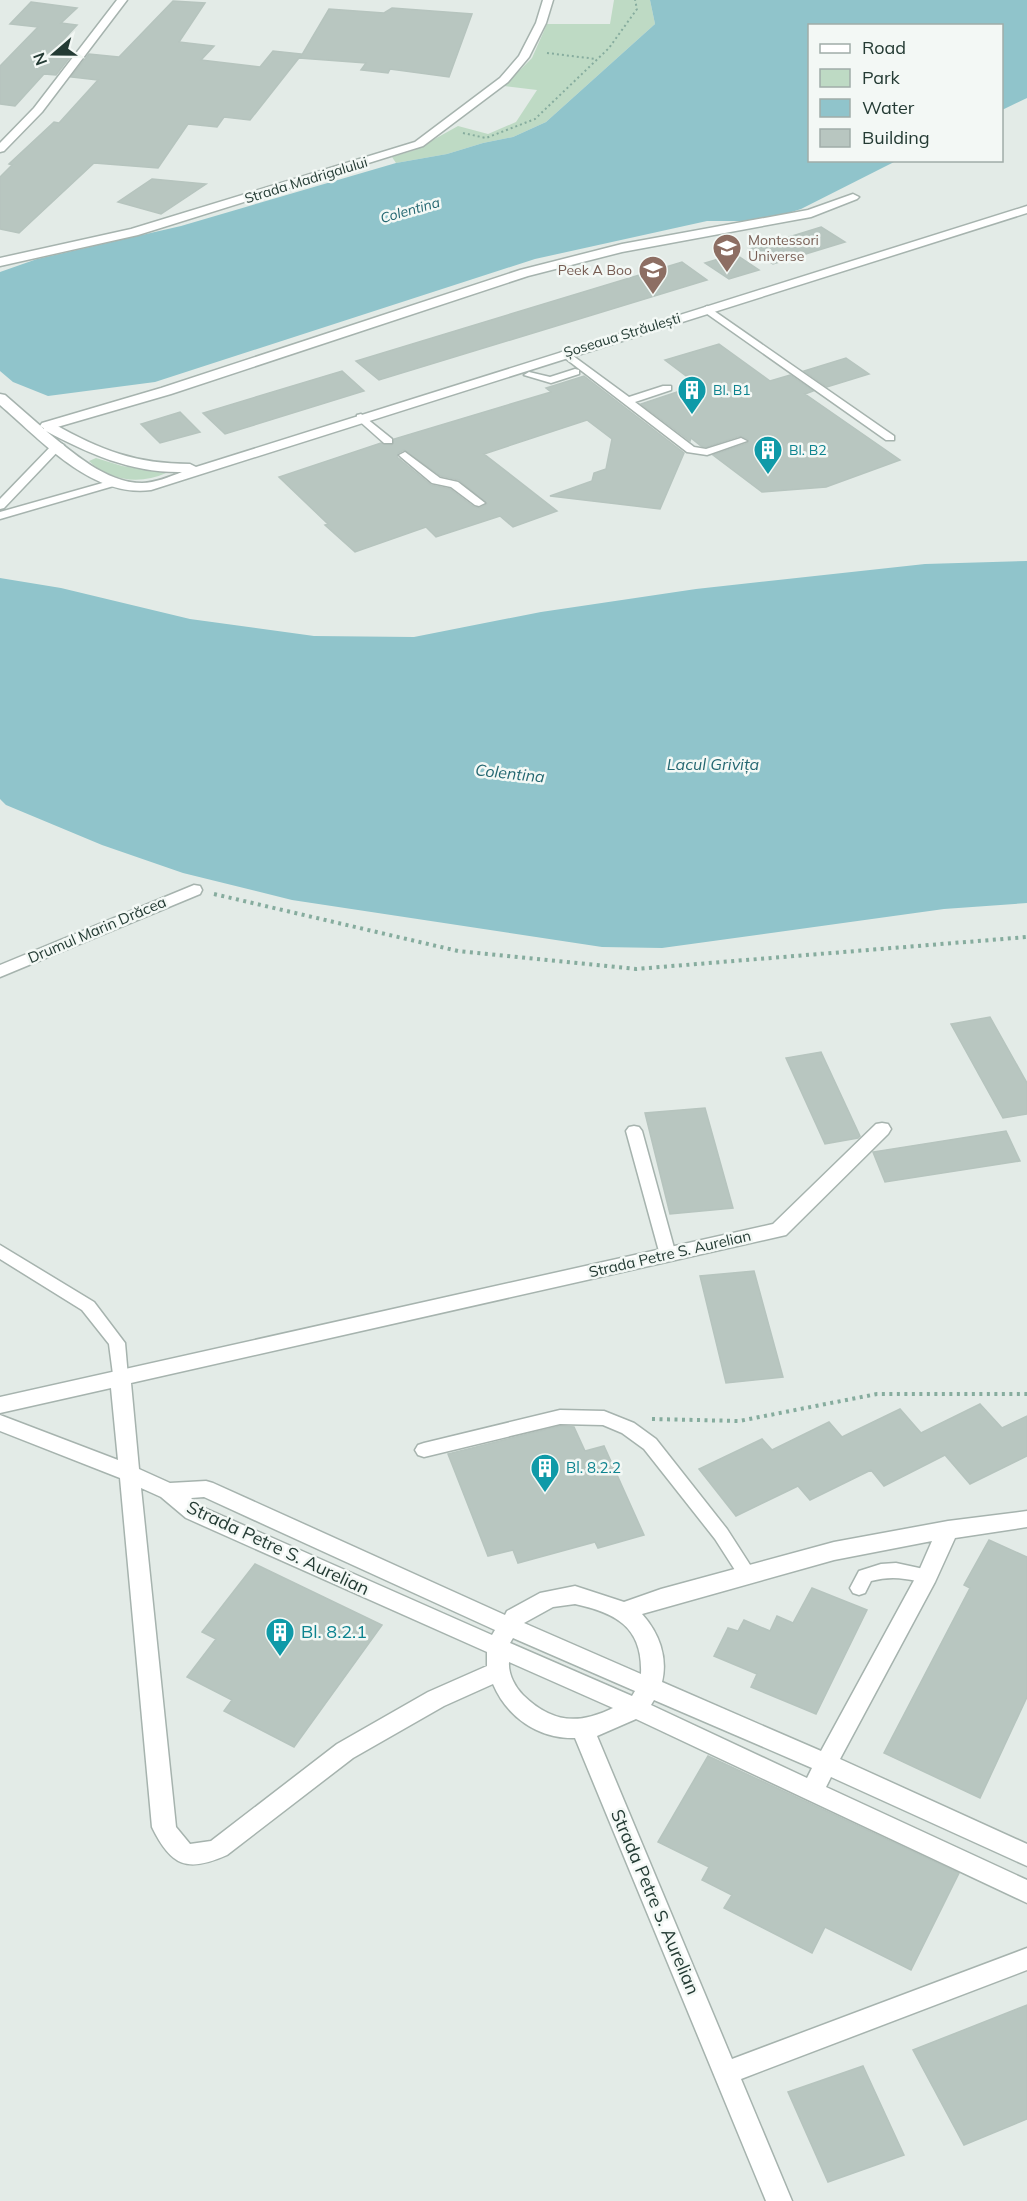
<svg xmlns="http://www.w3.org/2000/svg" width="1027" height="2201" viewBox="0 0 1027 2201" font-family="Mulish,sans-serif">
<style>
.green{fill:#bedac4}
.water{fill:#90c4cb}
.building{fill:#b8c6c0;stroke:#b6c4be;stroke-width:1.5;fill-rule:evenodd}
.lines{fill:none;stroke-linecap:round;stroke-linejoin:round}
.service-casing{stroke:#a6b3ae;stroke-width:3}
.minor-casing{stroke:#a6b3ae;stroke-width:3}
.tertiary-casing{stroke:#a6b3ae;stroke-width:3}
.path-far1{stroke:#86ac9e;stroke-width:2;stroke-dasharray:2 3;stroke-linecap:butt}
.path{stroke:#86ac9e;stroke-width:4;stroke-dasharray:3 4.5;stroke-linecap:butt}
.service{fill:#fff;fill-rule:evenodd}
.minor{fill:#fff;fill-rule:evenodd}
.tertiary{fill:#fff;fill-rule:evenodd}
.labels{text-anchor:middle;stroke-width:5;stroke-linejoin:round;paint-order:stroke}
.far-street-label{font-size:14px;fill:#243b34;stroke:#f3f8f5}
.far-water-label{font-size:14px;font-style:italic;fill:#246771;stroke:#f3f8f5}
.far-education-label{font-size:14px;fill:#785e54;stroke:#f3f8f5;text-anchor:start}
.far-culture-label{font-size:14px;fill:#0d838f;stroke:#f3f8f5;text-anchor:start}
.street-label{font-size:15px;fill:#243b34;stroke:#f3f8f5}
.culture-label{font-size:15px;fill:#0d838f;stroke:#f3f8f5;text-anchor:start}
.water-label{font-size:16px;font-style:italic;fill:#246771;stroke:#f3f8f5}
.near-street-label{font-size:18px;fill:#243b34;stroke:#f3f8f5}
.near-culture-label{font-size:18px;fill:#0d838f;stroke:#f3f8f5;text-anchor:start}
</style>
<rect width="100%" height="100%" fill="#e3ebe7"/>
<path class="green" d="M614,0H650L655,24L546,122L513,137L483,143L447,154L396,163L392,157L415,150L458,126L488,134L516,122L537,90L504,86L532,58L547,24H610Z
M96,458L122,466L166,473C140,485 110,481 89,461Z"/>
<path class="water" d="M650,0H1027V98L1002,110V26H810V160L896,161L801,209L782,215L748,221H707L535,259L155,382L48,396L13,382L0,371V272L37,259L181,226L396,163L447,154L483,143L513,137L546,122L655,24Z
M1027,561V903L944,909L662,948L602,947L292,900L183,873L102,845L6,805L0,799V578L61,588L190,619L314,636L414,637L541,612L696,589L925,564Z"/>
<path class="building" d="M173,1L205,3L179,42L214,46L201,60L260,67L273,51L302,54L250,120L224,117L217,127L188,124L158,168L94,163L19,233L0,229V177L12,165L9,164L54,122L59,123L98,80L71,77L89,54L119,57Z
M31,2L77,8L61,23L77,25L54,50L74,52L56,75L44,74L15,106L0,104V66L38,27L10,24Z
M392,8L472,14L449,77L390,69L388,73L361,70L366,63L300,58L329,9L384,13Z
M152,179L206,184L161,214L118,202Z
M821,227L845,242L773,264L750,249Z
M735,254L759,270L729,279L705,263Z
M682,262L707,280L379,380L356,361Z
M719,344L770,381L790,375L813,391L805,394L900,460L826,487L762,492L713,455L748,443V439L740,436L706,447L701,446L691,438L690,441L641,404L698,385L665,360Z
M846,358L869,374L827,387L804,371Z
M342,371L364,391L225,434L203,413Z
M584,376L684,453L660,509L550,496L592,481L594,473L606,469L612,439L587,420L484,454L557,511L513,527L500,516L436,537L426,527L355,552L325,525L328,524L279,477L381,443L392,445L394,439L551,392L546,388ZM404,450L441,476L459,480L487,504L480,508L474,507L450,489L431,485L397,457L398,453Z
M180,412L200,432L160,443L141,424Z
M990,1017L1027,1083V1114L1003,1118L951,1024Z
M821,1052L860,1136L858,1138L825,1144L786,1058Z
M705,1108L733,1208L670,1214L645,1113Z
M1006,1131L1020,1161L885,1182L873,1152Z
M754,1271L783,1377L726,1383L700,1276Z
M980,1404L1002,1428L1027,1416V1456L970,1484L945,1455L884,1486L871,1470L810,1500L798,1486L736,1516L699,1469L762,1439L772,1450L829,1422L842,1437L900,1409L921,1433Z
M560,1426L574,1427L585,1451L604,1446L644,1535L598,1548L595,1542L518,1563L513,1550L488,1556L448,1454Z
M989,1540L1027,1557V1697L980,1798L884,1753L970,1588L964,1585Z
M255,1564L382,1625L294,1747L224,1711L232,1700L187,1677L216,1639L202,1632Z
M812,1588L867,1610L816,1714L751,1687L757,1674L714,1656L728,1628L738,1631L744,1620L770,1631L777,1616L793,1623Z
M708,1756L959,1873L911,1970L825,1927L812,1953L724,1908L732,1895L702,1880L709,1867L658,1842Z
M1027,2005V2119L964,2145L913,2050Z
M863,2066L904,2155L828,2182L788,2092Z"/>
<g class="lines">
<g class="service-casing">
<path id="service" d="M707,306L894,436V440H886L703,311L702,309Z
M565,350L629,397L663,386H671V390L635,402L694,447L706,449L741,438L747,441L707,455L687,452L561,355L560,353Z
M575,369L579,370V374L551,383L524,375L529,372L550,377Z
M361,414L392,439V443H384L357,419V415Z
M58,442L64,445L62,447L4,508L0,509V499L54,443Z
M405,452L440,478L458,482L485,503L479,506L475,505L451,487L432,483L401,457L399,455Z
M113,480L119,483L117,485L0,519V512Z
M634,1126L639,1127L642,1131L676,1255L674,1259H662L660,1255L626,1131L629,1127Z
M0,1245L94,1302L125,1343L128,1377L126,1382L120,1383L114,1382L109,1344L82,1310L0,1259Z
M560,1410L604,1411L634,1423L656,1439L727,1529L754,1571L757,1576L754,1581L748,1583L742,1581L715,1539L644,1449L622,1433L603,1425L560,1424L424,1457L418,1455L415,1450L418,1445L424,1443Z
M896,1563L933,1571L936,1576L933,1581C924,1584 915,1580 905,1579C893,1577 883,1578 871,1581L865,1593L859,1595L853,1593L850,1588L859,1571L881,1564Z"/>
</g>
<g class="minor-casing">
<path id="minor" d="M117,0H127L42,112L4,151L0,152V143L34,108Z
M543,0H553L546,23L529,57L508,82L423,146L138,235L0,266V258L131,229L415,142L500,78L519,56L536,23Z
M853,194L859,197L857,199L811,217L622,252L528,276L171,394L47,430L40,426L42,423L161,388L520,270L622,244L808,210Z
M194,885L200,886L202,890L200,894L0,977V965Z
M882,1123L888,1124L891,1129L888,1134L786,1235L131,1383L139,1469L170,1483L206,1481L213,1483L505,1615L507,1611L540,1593L575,1586L624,1602L661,1589L834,1542L948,1521L1027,1511V1527L955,1538L935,1582L840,1759L1027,1844V1866L831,1777L826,1787L1027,1880V1903L636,1719L597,1736L732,2059L1027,1948V1970L741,2079L792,2201H766L575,1738C538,1739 507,1717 493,1684L444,1706L353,1758L227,1855C187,1873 171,1866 152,1827L120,1478L0,1431V1415L118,1460L111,1388L0,1413V1397L773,1224L876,1124ZM141,1488L161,1497L186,1518L487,1652V1666L428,1692L337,1744L211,1841L190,1844L176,1827ZM204,1497L495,1630L492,1635L200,1506L191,1498ZM932,1541L918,1573L821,1751L662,1682C668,1657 659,1633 642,1614L834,1560ZM575,1604C616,1613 643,1627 641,1674L524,1623L553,1607ZM513,1638L635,1691L632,1696L510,1643ZM509,1662L613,1708C578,1725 552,1723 523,1695C515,1687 508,1674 509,1662ZM654,1700L812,1768L807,1778L651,1705Z"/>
</g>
<g class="tertiary-casing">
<path id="tertiary" d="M1027,206V213L151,490C92,498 41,440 0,405V394L5,395L44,429V424H54C100,450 136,464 190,464L196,467ZM46,431C89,454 132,473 182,472C169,477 155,483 142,483C106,483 72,452 46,431Z"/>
</g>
<path class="path-far1" d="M547,53L596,59
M463,133L486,138L535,119L609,48L637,9L635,0"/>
<path class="path" d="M214,894L458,951L636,969L1027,937
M652,1419L739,1421L877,1394H1027"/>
<use href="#service" class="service"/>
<use href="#minor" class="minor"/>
<use href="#tertiary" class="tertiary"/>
</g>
<defs>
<g id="school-pin" transform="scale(1.5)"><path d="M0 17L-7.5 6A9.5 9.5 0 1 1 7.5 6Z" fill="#8d6e63" stroke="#f3f8f5"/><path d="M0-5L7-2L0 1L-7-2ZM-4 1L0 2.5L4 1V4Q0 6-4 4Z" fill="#fff"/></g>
<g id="building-pin" transform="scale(1.5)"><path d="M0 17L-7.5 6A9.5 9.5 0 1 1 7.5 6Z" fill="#0f9aa8" stroke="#f3f8f5"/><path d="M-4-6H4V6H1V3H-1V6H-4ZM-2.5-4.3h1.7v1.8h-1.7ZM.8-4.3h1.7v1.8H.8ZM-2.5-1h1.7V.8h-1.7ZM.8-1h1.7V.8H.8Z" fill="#fff"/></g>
</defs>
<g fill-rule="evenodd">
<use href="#school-pin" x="727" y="248"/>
<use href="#school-pin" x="653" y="270"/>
<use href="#building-pin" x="692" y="390"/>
<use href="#building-pin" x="768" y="450"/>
<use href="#building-pin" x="545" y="1468"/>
<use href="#building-pin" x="280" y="1632"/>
</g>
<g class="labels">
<g class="far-street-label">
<text transform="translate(306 180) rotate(-17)" y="5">Strada Madrigalului</text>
<text transform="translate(622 335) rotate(-17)" y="5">Șoseaua Străulești</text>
</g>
<g class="far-water-label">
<text transform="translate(410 210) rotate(-16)" y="5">Colentina</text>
</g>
<g class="far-education-label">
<text x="748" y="245">Montessori<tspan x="748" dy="16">Universe</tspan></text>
<text x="632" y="275" text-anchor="end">Peek A Boo</text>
</g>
<g class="far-culture-label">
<text x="713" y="395">Bl. B1</text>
<text x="789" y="455">Bl. B2</text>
</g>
<g class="street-label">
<text transform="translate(97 930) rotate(-23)" y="5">Drumul Marin Drăcea</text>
<text transform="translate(670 1254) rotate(-13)" y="5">Strada Petre S. Aurelian</text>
</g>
<g class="culture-label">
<text x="566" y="1473">Bl. 8.2.2</text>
</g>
<g class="water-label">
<text x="713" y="770">Lacul Grivița</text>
<text transform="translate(510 773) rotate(6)" y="6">Colentina</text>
</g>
<g class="near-street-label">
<text transform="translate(278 1548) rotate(25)" y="6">Strada Petre S. Aurelian</text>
<text transform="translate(655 1902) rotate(67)" y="6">Strada Petre S. Aurelian</text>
</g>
<g class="near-culture-label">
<text x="301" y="1638">Bl. 8.2.1</text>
</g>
</g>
<rect x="808" y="24" width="195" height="138" fill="#f3f8f5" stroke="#a0aca8" stroke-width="1.5"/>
<rect x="820" y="44" width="30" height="9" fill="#ffffff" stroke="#a0aca8" stroke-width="1.5"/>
<text x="862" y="54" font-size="18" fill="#243b34">Road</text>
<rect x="820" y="69" width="30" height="18" fill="#bedac4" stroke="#a0aca8" stroke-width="1.5"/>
<text x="862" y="84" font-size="18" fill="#243b34">Park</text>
<rect x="820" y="99" width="30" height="18" fill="#90c4cb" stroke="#a0aca8" stroke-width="1.5"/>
<text x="862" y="114" font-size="18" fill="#243b34">Water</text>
<rect x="820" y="129" width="30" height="18" fill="#b8c6c0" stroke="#a0aca8" stroke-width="1.5"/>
<text x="862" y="144" font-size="18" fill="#243b34">Building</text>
<g transform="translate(54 54) rotate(250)" stroke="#f3f8f5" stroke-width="4.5" paint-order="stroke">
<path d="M0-4.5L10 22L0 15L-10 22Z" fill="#243b34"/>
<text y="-9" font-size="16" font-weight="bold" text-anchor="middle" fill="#243b34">N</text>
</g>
</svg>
